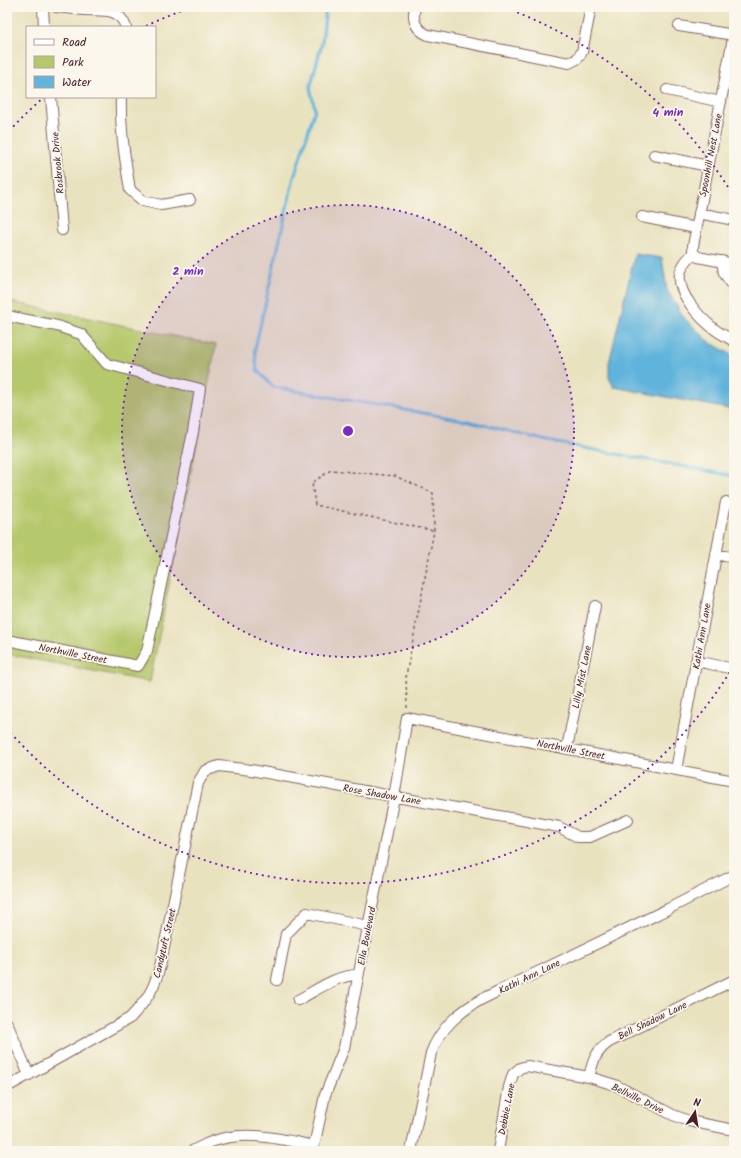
<svg xmlns="http://www.w3.org/2000/svg" width="741" height="1158" viewBox="0 0 741 1158" font-family="Kalam,sans-serif">
<style>
.green{fill:#b6c86c;stroke:#80744c}
.water{fill:#61b4dc;stroke:#566a84}
.lines{fill:none;stroke-linecap:round;stroke-linejoin:round}
.stream{stroke:#61b4dc;stroke-width:3}
.minor-casing{stroke:#82635f;stroke-width:12}
.path{stroke:#82635f;stroke-width:1.5;stroke-dasharray:3 3;stroke-linecap:butt}
.minor{stroke:#fff;stroke-width:10}
.ring{fill:none;stroke:#7b2cbf;stroke-width:2;stroke-dasharray:2 4}
.labels{text-anchor:middle;stroke-width:3.5;stroke-linejoin:round;paint-order:stroke}
.street-label{font-size:10px;fill:#4a1f2b;stroke:#fbf7ec}
.centre{fill:#7b2cbf;stroke:#fbf7ec;stroke-width:2}
.ring-label{font-size:12px;text-anchor:middle;font-weight:bold;fill:#7b2cbf;stroke:#fbf7ec;stroke-width:3.5;stroke-linejoin:round;paint-order:stroke}
</style>
<rect width="100%" height="100%" fill="#fbf7ec"/>
<filter id="ink" filterUnits="userSpaceOnUse"><feTurbulence type="fractalNoise" baseFrequency=".025" numOctaves="2"/><feDisplacementMap in="SourceGraphic" scale="8" xChannelSelector="R" yChannelSelector="G"/><feConvolveMatrix kernelMatrix="1 2 1 2 8 2 1 2 1" color-interpolation-filters="sRGB"/></filter>
<filter id="wash" filterUnits="userSpaceOnUse"><feTurbulence type="fractalNoise" baseFrequency=".012" numOctaves="4" result="noise"/><feDisplacementMap in="SourceGraphic" scale="16" xChannelSelector="R" yChannelSelector="G"/><feGaussianBlur stdDeviation="0.9" result="paint"/><feColorMatrix in="noise" values="0 0 0 0 0 0 0 0 0 0 0 0 0 0 0 0 0 1.4 0 .05"/><feComposite in="paint" operator="in"/></filter>
<g filter="url(#wash)">
<rect width="100%" height="100%" fill="#e9e2bf"/>
<path class="green" d="M7,301L216,345L150,682L7,654Z"/>
<path class="water" d="M635,254L662,258L667,290L685,319L711,343L734,356V410L614,387L609,378V363Z"/>
<g class="lines">
<path class="stream" d="M326,7L322,43L310,88L315,109L293,181L255,349L257,370L273,387L469,421L547,441L734,476"/>
</g>
</g>
<g filter="url(#ink)">
<g class="lines">
<g class="minor-casing">
<path id="minor" d="M43,7L44,27
M56,7C65,8 74,9 84,10C102,11 118,6 126,27
M415,7C412,20 415,29 428,35L569,63L577,59L582,52L591,7
M679,26L734,35
M667,90L721,102
M51,97L62,230
M121,97C120,129 125,159 130,190L143,201L161,205L190,200
M654,155L708,166
M699,213L734,220
M642,217L696,228
M693,253V246L734,33
M693,253C688,259 681,266 680,274C677,293 699,317 713,328C719,333 727,337 734,341
M693,253L698,257L734,264
M722,261L724,273L734,287
M7,316L57,326L81,334L107,364L200,389L193,432L147,651L138,666L7,640
M716,554L734,558
M696,661L734,669
M567,748L595,606
M676,770L726,502
M277,980L286,934L307,913L368,926
M298,1000C317,990 336,975 358,975
M7,1023L29,1075
M589,1077C593,1061 595,1052 609,1042L734,980
M7,1087L130,1018C148,999 155,988 161,962L198,783L205,771L219,766L251,770L559,827L578,837H590L628,820
M192,1151C199,1148 207,1143 214,1141C248,1130 281,1139 314,1146
M313,1151L325,1095L344,1048L394,797L407,718L734,781
M411,1151L431,1053C441,1027 459,1012 482,999L668,909L734,875
M498,1151L509,1087L513,1074L520,1068L527,1066L589,1077L615,1085L673,1115L689,1121L734,1130"/>
</g>
<path class="path" d="M407,708L406,676L434,531L433,493L395,476L331,470L312,483L315,505L434,531"/>
<use href="#minor" class="minor"/>
</g>
</g>
<circle cx="348" cy="431" r="226" fill="#7b2cbf" fill-opacity=".12"/>
<g class="ring">
<circle cx="348" cy="431" r="226"/>
<path d="M733 667A452 452 0 0 1 9 731M9 131A452 452 0 0 1 43 98M146 26A452 452 0 0 1 190 8M506 8A452 452 0 0 1 733 195"/>
</g>
<g class="labels">
<g class="street-label">
<text transform="translate(710 155) rotate(-79)" y="4">Spoonhill Nest Lane</text>
<text transform="translate(57 163) rotate(-95)" y="4">Rosbrook Drive</text>
<text transform="translate(701 636) rotate(-80)" y="4">Kathi Ann Lane</text>
<text transform="translate(73 653) rotate(11)" y="4">Northville Street</text>
<text transform="translate(581 677) rotate(-79)" y="4">Lilly Mist Lane</text>
<text transform="translate(571 749) rotate(11)" y="4">Northville Street</text>
<text transform="translate(382 794) rotate(10)" y="4">Rose Shadow Lane</text>
<text transform="translate(366 936) rotate(-79)" y="4">Ella Boulevard</text>
<text transform="translate(164 943) rotate(-77)" y="4">Candytuft Street</text>
<text transform="translate(529 976) rotate(-26)" y="4">Kathi Ann Lane</text>
<text transform="translate(652 1020) rotate(-26)" y="4">Bell Shadow Lane</text>
<text transform="translate(638 1098) rotate(26)" y="4">Bellville Drive</text>
<text transform="translate(506 1109) rotate(-79)" y="4">Debbie Lane</text>
</g>
</g>
<circle cx="348" cy="431" r="6" class="centre"/>
<g class="ring-label">
<text x="668" y="116">4 min</text>
<text x="188" y="275">2 min</text>
</g>
<rect width="741" height="1158" fill="none" stroke="#fbf7ec" stroke-width="24"/>
<rect x="26" y="26" width="130" height="72" fill="#fbf7ec" stroke="#b4a19f"/>
<rect x="34" y="39" width="20" height="6" fill="#ffffff" stroke="#b4a19f"/>
<text x="62" y="46" font-size="12" fill="#4a1f2b">Road</text>
<rect x="34" y="56" width="20" height="12" fill="#b6c86c" stroke="#b4a19f"/>
<text x="62" y="66" font-size="12" fill="#4a1f2b">Park</text>
<rect x="34" y="76" width="20" height="12" fill="#61b4dc" stroke="#b4a19f"/>
<text x="62" y="86" font-size="12" fill="#4a1f2b">Water</text>
<g transform="translate(695 1112) rotate(12)" stroke="#fbf7ec" stroke-width="3" paint-order="stroke">
<path d="M0-3L7 15L0 10L-7 15Z" fill="#4a1f2b"/>
<text y="-6" font-size="11" font-weight="bold" text-anchor="middle" fill="#4a1f2b">N</text>
</g>
</svg>
